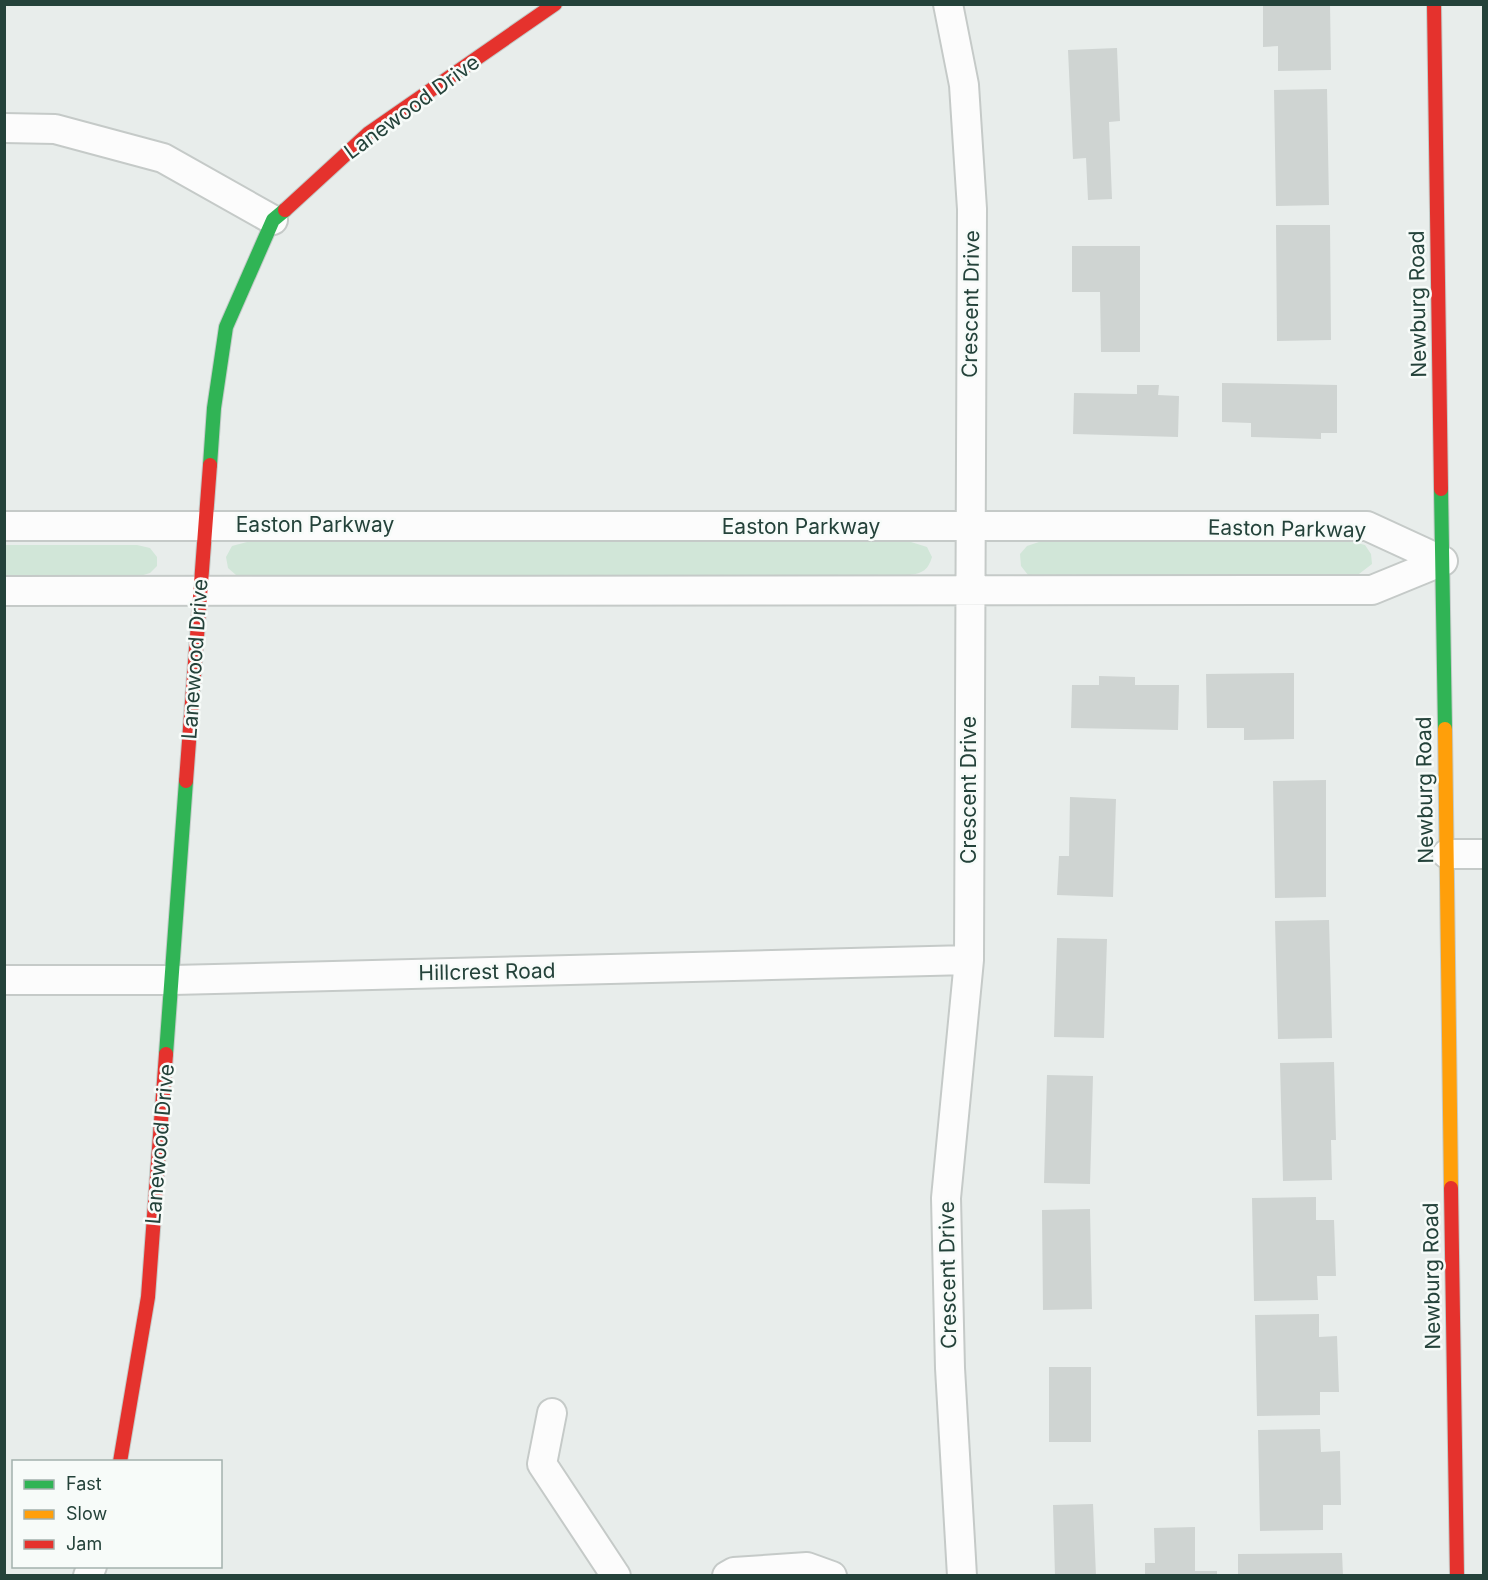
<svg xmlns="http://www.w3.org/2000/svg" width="1488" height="1580" viewBox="0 0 1488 1580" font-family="Inter,sans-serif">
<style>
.green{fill:#d1e6d8}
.building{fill:#cfd4d2}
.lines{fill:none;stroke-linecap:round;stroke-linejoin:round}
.street-casing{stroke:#c5cac8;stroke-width:32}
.fast-casing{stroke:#c3cbc8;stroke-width:16}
.slow-casing{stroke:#c3cbc8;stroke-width:16}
.jam-casing{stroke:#c3cbc8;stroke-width:16}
.street{stroke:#fcfcfc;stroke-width:28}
.fast{stroke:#30b455;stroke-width:14}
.slow{stroke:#ff9f0a;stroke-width:14}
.jam{stroke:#e5322d;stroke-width:14}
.labels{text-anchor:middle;stroke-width:5;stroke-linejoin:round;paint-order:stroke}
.street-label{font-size:21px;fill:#24423a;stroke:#f7fbf9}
</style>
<rect width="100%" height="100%" fill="#e8edeb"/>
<path class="green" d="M247,542H911L927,547L932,557C928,570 923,573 910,575H236L228,568L226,557L232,546Z
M1039,542H1353L1365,545L1371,554L1372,564L1355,577L1028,575L1021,566L1020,554L1027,546Z
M4,545H137L150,548L157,557V566L150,573L137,577H5Z"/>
<path class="building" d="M1330,4L1331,70L1278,71V46L1263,47V6Z
M1117,48L1120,121L1109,122L1112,199L1088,200L1086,158L1073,159L1068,50Z
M1327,89L1329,205L1276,206L1274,90Z
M1276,225H1330L1331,340L1277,341Z
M1072,246H1140V352H1101L1100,292H1072Z
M1222,383L1337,385V433H1321V439L1251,437V423L1222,422Z
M1137,385H1159L1158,395L1179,396L1178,437L1073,434L1074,393L1137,394Z
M1294,673V739L1244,740V728H1207L1206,674Z
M1099,676L1135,677V685H1179L1178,730L1071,728L1072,685H1099Z
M1326,780V897L1275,898L1273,781Z
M1070,797L1116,799L1113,897L1057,895L1059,856H1069Z
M1329,920L1332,1038L1278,1039L1275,921Z
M1057,938L1107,939L1104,1038L1054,1037Z
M1334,1062L1336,1140H1331L1332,1180L1283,1181L1280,1063Z
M1047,1075L1093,1076L1090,1184L1044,1183Z
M1316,1197V1220H1334L1336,1276H1317L1318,1300L1254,1301L1252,1198Z
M1090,1209L1092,1309L1043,1310L1042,1210Z
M1319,1314V1337L1337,1336L1339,1392H1320V1415L1257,1416L1255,1315Z
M1049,1367H1091V1442H1049Z
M1320,1429L1321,1452L1340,1451L1341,1505H1323V1530L1260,1531L1258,1430Z
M1093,1504L1096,1576H1055L1053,1505Z
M1195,1527V1571H1217V1576H1145V1563H1155L1154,1528Z
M1342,1553L1343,1576H1238V1554Z"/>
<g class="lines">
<g class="street-casing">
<path id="street" d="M948,4L964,85L972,209L969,960L946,1198L950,1368L962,1576
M4,128L55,129L163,158L273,220
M4,526H1367L1443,561
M4,591L1372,590L1443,561
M1447,854H1484
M4,980H173L969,960
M552,1413L542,1464L616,1576
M88,1576L92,1566
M727,1576L734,1572L807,1567L832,1576"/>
</g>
<g class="fast-casing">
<path id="fast" d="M210,465L214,408L226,327L273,220L285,210
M1441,489L1445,729
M166,1054L186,781"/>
</g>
<g class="slow-casing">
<path id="slow" d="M1445,729L1451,1188"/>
</g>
<g class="jam-casing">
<path id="jam" d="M1434,4L1441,489
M285,210L369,133L555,4
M186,781L210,465
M1451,1188L1457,1576
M120,1462L148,1297L166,1054"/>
</g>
<use href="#street" class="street"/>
<use href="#fast" class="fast"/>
<use href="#slow" class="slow"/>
<use href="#jam" class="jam"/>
</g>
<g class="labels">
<g class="street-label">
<text transform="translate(412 107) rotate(-36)" y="7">Lanewood Drive</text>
<text transform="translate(971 304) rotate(-89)" y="7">Crescent Drive</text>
<text transform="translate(1418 304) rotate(-91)" y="7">Newburg Road</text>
<text x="315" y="532">Easton Parkway</text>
<text x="801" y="534">Easton Parkway</text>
<text transform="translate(1287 529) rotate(1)" y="7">Easton Parkway</text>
<text transform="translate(195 659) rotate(-86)" y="7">Lanewood Drive</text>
<text transform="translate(969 790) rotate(-90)" y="7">Crescent Drive</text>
<text transform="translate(1425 790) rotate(-91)" y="7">Newburg Road</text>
<text transform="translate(487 972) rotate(-1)" y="7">Hillcrest Road</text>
<text transform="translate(160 1144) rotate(-85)" y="7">Lanewood Drive</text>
<text transform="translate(948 1275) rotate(-91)" y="7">Crescent Drive</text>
<text transform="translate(1432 1276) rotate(-91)" y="7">Newburg Road</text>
</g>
</g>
<rect width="1488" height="1580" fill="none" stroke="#24423a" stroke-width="12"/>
<rect x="12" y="1460" width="210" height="108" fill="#f7fbf9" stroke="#a3b1ad" stroke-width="1.5"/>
<rect x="24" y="1480" width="30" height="9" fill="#30b455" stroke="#a3b1ad" stroke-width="1.5"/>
<text x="66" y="1490" font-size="18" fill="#24423a">Fast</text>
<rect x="24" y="1510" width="30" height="9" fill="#ff9f0a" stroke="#a3b1ad" stroke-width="1.5"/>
<text x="66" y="1520" font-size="18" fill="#24423a">Slow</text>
<rect x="24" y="1540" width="30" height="9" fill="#e5322d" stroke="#a3b1ad" stroke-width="1.5"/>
<text x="66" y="1550" font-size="18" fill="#24423a">Jam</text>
</svg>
